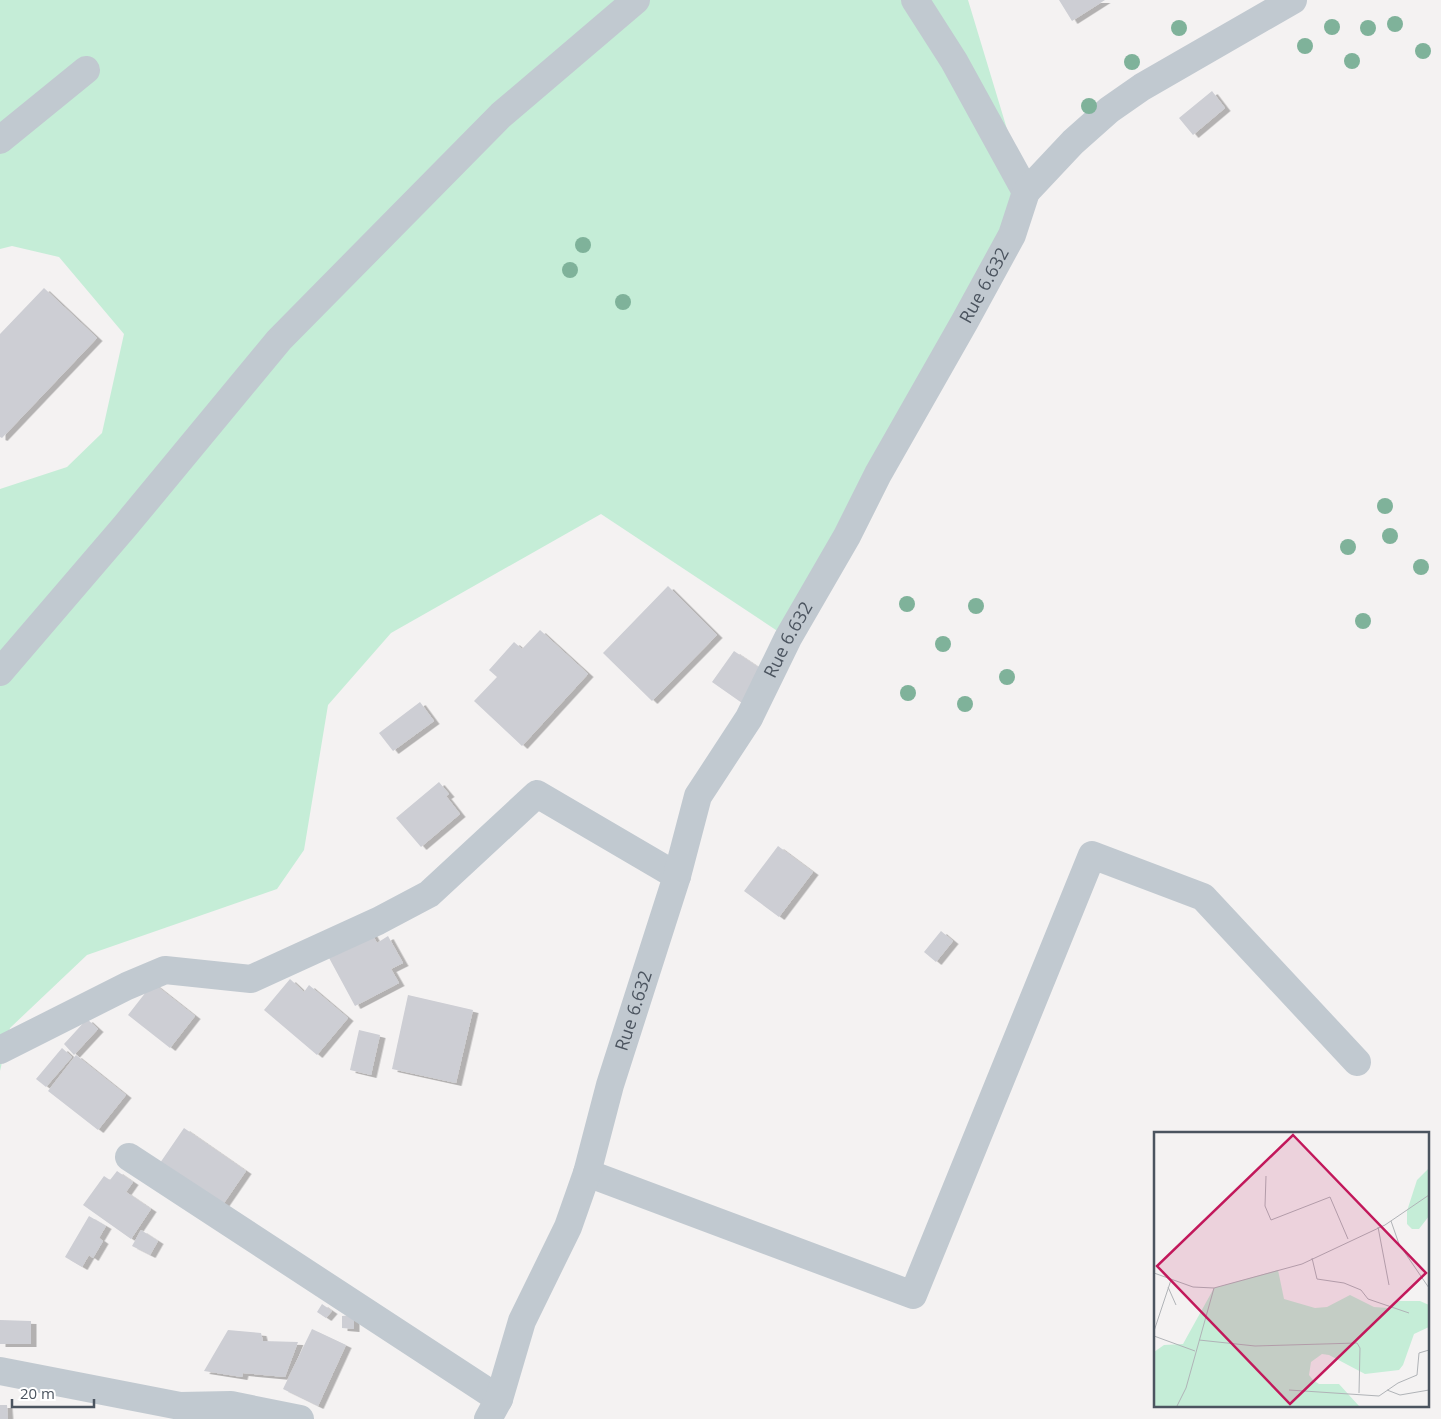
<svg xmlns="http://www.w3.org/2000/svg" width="1441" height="1419" viewBox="0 0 1441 1419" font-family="'Open Sans',sans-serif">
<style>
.green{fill:#c5edd7}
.building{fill:#cdced4;filter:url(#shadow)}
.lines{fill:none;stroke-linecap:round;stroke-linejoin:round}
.minor{stroke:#c1c9d0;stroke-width:28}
.tree{fill:#7fb29a}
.labels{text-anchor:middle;stroke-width:4;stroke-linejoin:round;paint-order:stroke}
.street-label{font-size:18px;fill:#4b545f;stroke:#fff}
.inset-road{fill:none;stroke:#b0b3b7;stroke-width:1}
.view{fill:#c2185b;fill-opacity:0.15;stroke:#c2185b;stroke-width:2.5}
.inset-edge{fill:none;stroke:#4b545f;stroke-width:2.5}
</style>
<defs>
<filter id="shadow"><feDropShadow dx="5.5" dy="3" stdDeviation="0" flood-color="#0004"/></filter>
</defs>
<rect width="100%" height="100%" fill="#f4f2f2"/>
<path class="green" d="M0,0H968L1026,192L788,638L601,514L391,633L328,705L304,850L277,889L87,955L10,1028L0,1071V489L67,467L102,433L124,334L59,257L12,246L0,249Z"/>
<path class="building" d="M1059,0H1105L1072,21Z
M1212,91L1225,108L1193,135L1179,118Z
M44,288L97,338L2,438L0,437V334Z
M668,586L717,635L652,701L603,653Z
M540,630L588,674L522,746L474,701L497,677L489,670L514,642L522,649Z
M734,651L764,671L742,703L712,682Z
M420,702L434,721L393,751L379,733Z
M439,782L449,794L446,796L460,814L421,847L396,818Z
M778,846L813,872L779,917L744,891Z
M941,931L953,941L936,962L924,952Z
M371,932L377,943L388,936L403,963L391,969L399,983L355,1006L328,956Z
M290,979L304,992L309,985L348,1018L317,1055L264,1010Z
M153,983L195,1016L170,1048L128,1015Z
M408,995L473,1010L456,1083L392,1069Z
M87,1019L98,1029L74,1055L64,1044Z
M359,1030L380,1035L371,1075L350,1070Z
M62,1048L72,1057L46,1087L36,1079Z
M76,1055L126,1095L98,1130L48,1091Z
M184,1128L246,1171L222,1206L160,1163Z
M117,1171L133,1182L126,1192L151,1209L131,1239L83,1205L104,1176L110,1180Z
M89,1216L106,1226L99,1238L103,1241L93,1258L89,1255L82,1267L65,1257Z
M141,1230L158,1241L150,1255L132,1246Z
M322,1304L332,1311L326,1318L317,1312Z
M354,1315V1329L342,1328V1316Z
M0,1320L31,1321V1344H0Z
M312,1329L346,1345L318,1406L283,1389Z
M228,1330L261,1333L263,1341L298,1342L285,1377L243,1373L242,1377L204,1371Z
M0,1405H7L8,1419H0Z"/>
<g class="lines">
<g class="minor">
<path d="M915,0L954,61L1026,192"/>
<path d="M0,140L86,70"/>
<path d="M0,672L126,525L279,340L501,115L636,0"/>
<path d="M0,1050L127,986L165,970L251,979L378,921L429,894L537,794L677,876"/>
<path d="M129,1157L499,1399"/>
<path d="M587,1173L913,1295L1092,855L1203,897L1357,1062"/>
<path d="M0,1371L180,1406L231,1405L300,1419"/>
<path id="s1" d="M488,1419L499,1399L522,1321L568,1227L587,1173L610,1085L677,876L698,796L749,718L788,638L847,536L878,474L965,321L1012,235L1026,192L1073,142L1109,110L1142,87L1293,0"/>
</g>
</g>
<g class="tree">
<circle cx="1395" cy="24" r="8"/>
<circle cx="1332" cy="27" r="8"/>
<circle cx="1179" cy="28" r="8"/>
<circle cx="1368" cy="28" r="8"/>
<circle cx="1305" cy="46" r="8"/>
<circle cx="1423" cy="51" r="8"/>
<circle cx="1352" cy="61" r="8"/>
<circle cx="1132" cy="62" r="8"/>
<circle cx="1089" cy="106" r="8"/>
<circle cx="583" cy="245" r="8"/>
<circle cx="570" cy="270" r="8"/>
<circle cx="623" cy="302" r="8"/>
<circle cx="1385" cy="506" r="8"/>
<circle cx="1390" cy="536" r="8"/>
<circle cx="1348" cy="547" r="8"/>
<circle cx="1421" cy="567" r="8"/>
<circle cx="907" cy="604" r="8"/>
<circle cx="976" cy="606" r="8"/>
<circle cx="1363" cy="621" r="8"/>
<circle cx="943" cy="644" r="8"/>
<circle cx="1007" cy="677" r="8"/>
<circle cx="908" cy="693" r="8"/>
<circle cx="965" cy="704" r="8"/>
</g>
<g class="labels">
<g class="street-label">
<text dy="6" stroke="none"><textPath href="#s1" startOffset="1245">Rue 6.632</textPath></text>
<text dy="6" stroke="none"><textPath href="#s1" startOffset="840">Rue 6.632</textPath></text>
<text dy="6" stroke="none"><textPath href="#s1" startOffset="435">Rue 6.632</textPath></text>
</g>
</g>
<g transform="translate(1154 1132)">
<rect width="275" height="275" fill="#f4f2f2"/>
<path d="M275,36V84L265,97H258L253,92V79L263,48ZM124,138L130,167L161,176L173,175L196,163L220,175L234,176L245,169H266L275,173V195L260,202L249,233L245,238L211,242L175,223L168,222L157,230L155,243L159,248L165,252H185L205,274H0V220L10,213L29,212L60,156Z" fill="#c5edd7"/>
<path class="inset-road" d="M112,44L111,74L117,88L176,65L194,107M237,89L245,112L275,156M224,95L235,153M158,126L163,147L190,151L207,158L214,167L255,181M0,141L39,155L60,156L148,132L231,93L275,63M14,155L22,173M0,199L17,148M0,204L41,219M45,208L101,214L203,211L206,216L205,261M135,258L225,264L244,251L263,243L265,221L275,218M233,258L246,263L275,258M23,274L32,256L60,156"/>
<path class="view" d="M139,3L272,141L136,272L3,134Z"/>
<rect width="275" height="275" class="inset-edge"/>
</g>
<path d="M12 1399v8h82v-8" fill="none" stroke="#4b545f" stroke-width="2.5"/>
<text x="20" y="1399" font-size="15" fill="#4b545f" stroke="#ffffff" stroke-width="4" paint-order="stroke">20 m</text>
</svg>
